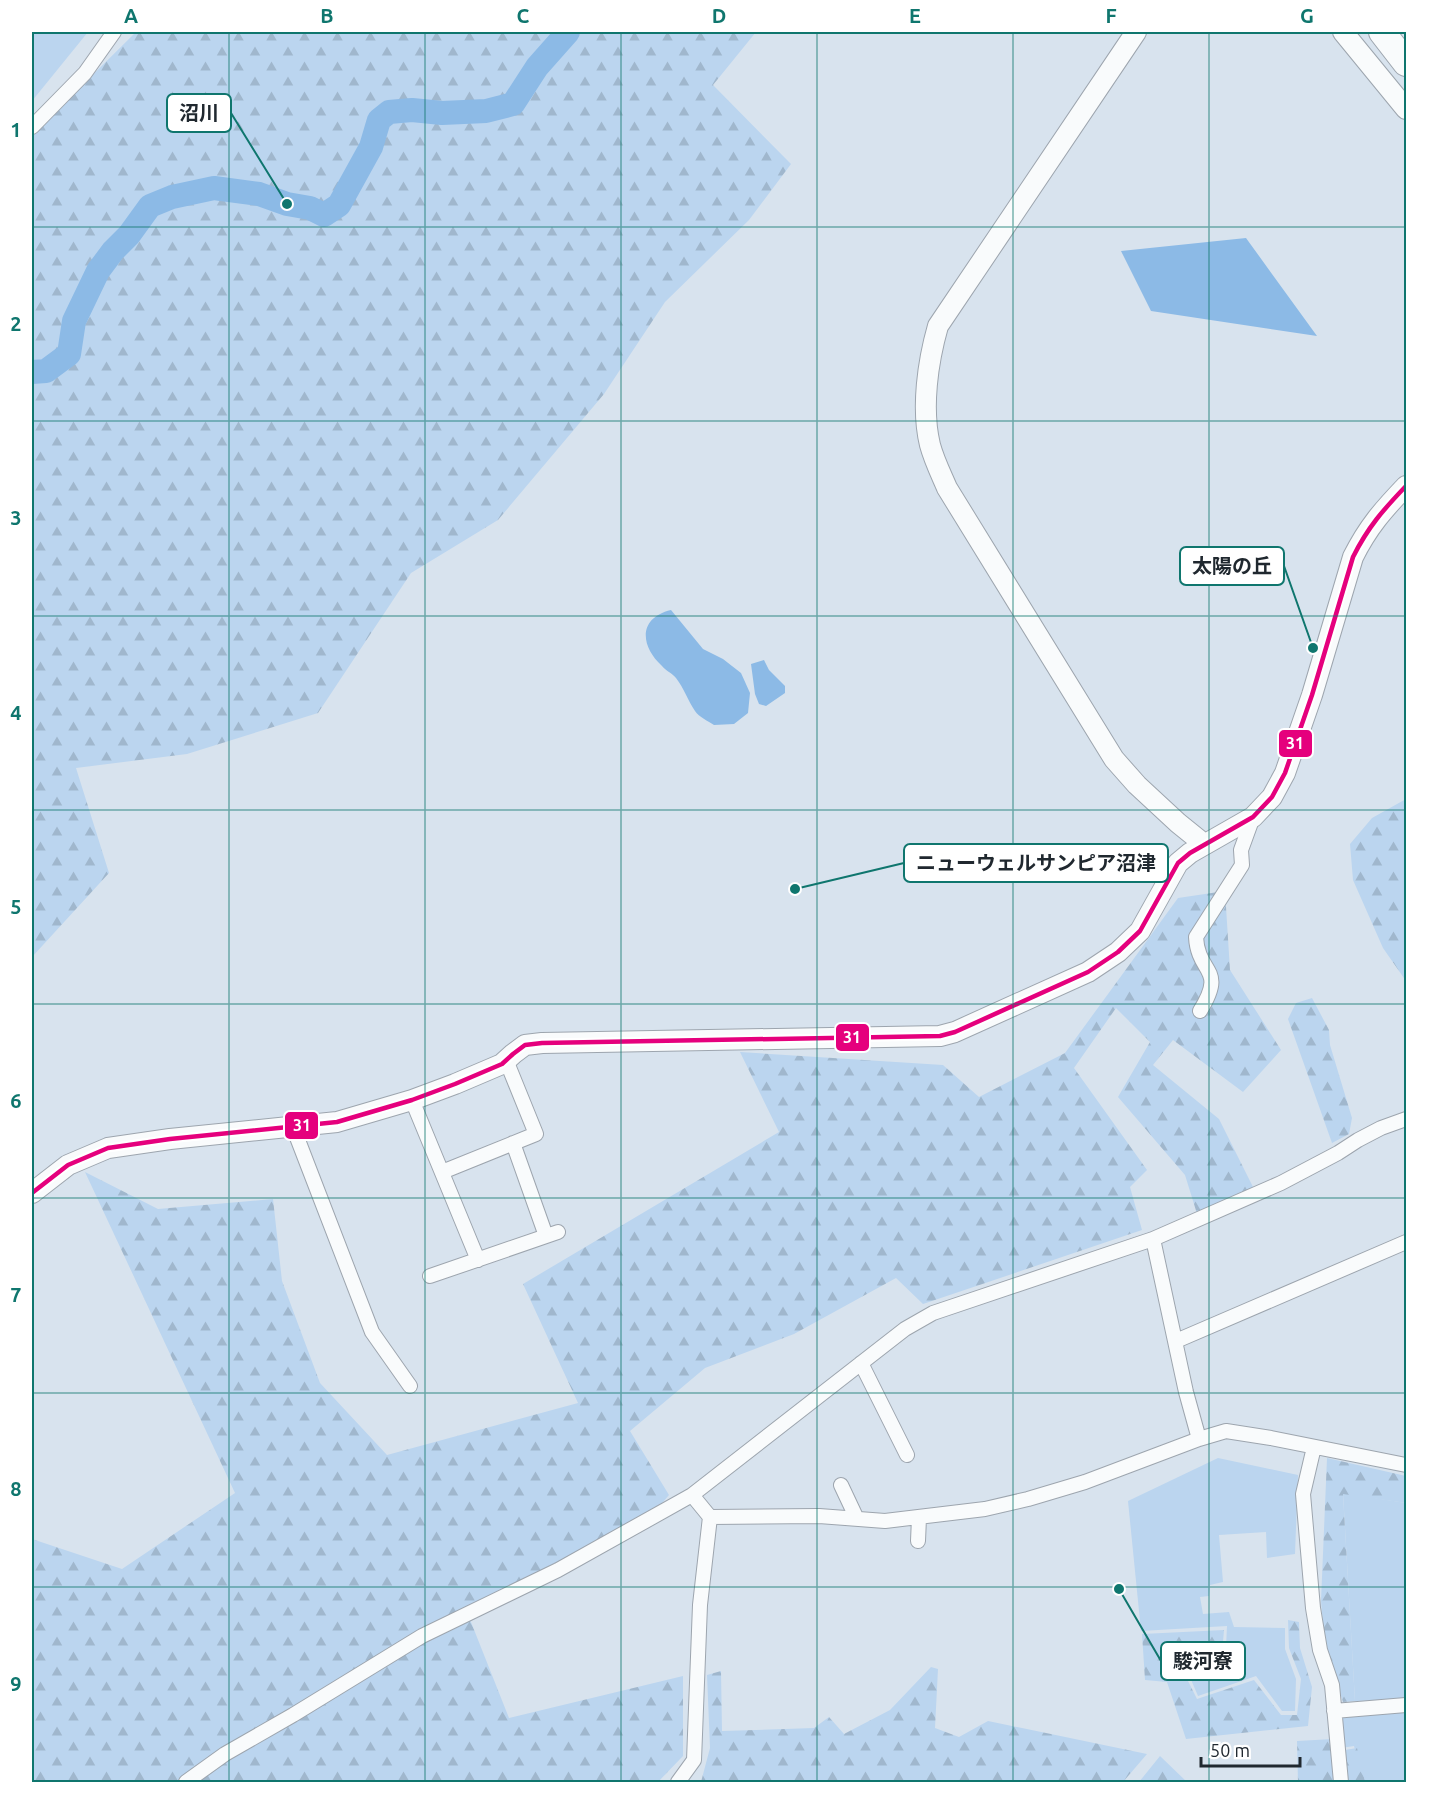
<svg xmlns="http://www.w3.org/2000/svg" width="1438" height="1814" viewBox="0 0 1438 1814" font-family="Ubuntu,'Noto Sans JP',sans-serif">
<style>
.green{fill:#bbd5ef}
.forest{fill:url(#forest-firs)}
.water{fill:#8cbae6}
.lines{fill:none;stroke-linecap:round;stroke-linejoin:round}
.river{stroke:#8cbae6;stroke-width:24}
.street-casing{stroke:#9da5ae;stroke-width:16}
.secondary-casing{stroke:#9da5ae;stroke-width:22}
.highway-casing{stroke:#9da5ae;stroke-width:28}
.street{stroke:#f9fbfc;stroke-width:14}
.secondary{stroke:#f9fbfc;stroke-width:20}
.highway{stroke:#f9fbfc;stroke-width:26}
.bus-1-casing{stroke:#fff;stroke-width:9}
.bus-1{stroke:#e5007d;stroke-width:4.5}
.grid{fill:none;stroke:#0f766e;stroke-width:1.5;stroke-opacity:0.55}
.leader{fill:none;stroke:#0f766e;stroke-width:2}
.callout-dot{fill:#0f766e;stroke:#fff;stroke-width:2}
.callout{fill:#fff;stroke:#0f766e;stroke-width:2}
.callout-label{font-size:20px;text-anchor:middle;font-weight:bold;fill:#20282f}
.line-badge{stroke:#fff;stroke-width:2}
.badge-label{font-size:16px;text-anchor:middle;font-weight:bold;fill:#fff}
.neatline{fill:none;stroke:#0f766e;stroke-width:2}
.grid-label{font-size:20px;text-anchor:middle;font-weight:bold;fill:#0f766e}
</style>
<defs>
<pattern id="forest-firs" width="22" height="20" patternUnits="userSpaceOnUse" patternTransform="scale(1.5)"><rect width="22" height="20" fill="#bbd5ef"/><path d="M5 1l3.5 6h-7zM16 11l3.5 6h-7z" fill="#a0b7cd"/></pattern>
</defs>
<rect width="100%" height="100%" fill="#d8e3ee"/>
<path class="green" d="M32,32H88L32,101Z
M1218,1458L1298,1475L1295,1554L1267,1558L1266,1532L1219,1535L1223,1582L1210,1585L1209,1596L1200,1597L1203,1614L1229,1612L1234,1627L1285,1628V1649L1296,1679L1295,1711H1282L1256,1676L1198,1696L1189,1675L1225,1669L1227,1626L1141,1631L1128,1501Z
M1343,1493L1406,1503V1700L1355,1701Z
M1406,1704V1782H1364L1354,1746L1341,1748L1338,1706Z"/>
<path class="forest" d="M136,32H756L713,85L791,164L749,220L665,302L604,394L498,520L411,573L318,713L187,754L76,768L109,873L32,957V135Z
M1406,799V981L1383,948L1353,880L1350,844L1372,818Z
M1225,891L1230,970L1281,1050L1243,1092L1173,1040L1153,1065L1219,1119L1255,1191L1198,1217L1185,1175L1118,1097L1150,1042L1116,1008L1074,1068L1147,1170L1130,1187L1142,1230L923,1304L896,1278L794,1334L705,1368L630,1431L669,1495L658,1508L467,1612L509,1718L683,1676V1756L658,1782H32V1539L122,1569L235,1493L85,1172L158,1209L273,1199L282,1281L320,1383L387,1455L578,1403L523,1284L779,1132L740,1052L943,1065L979,1097L1065,1053L1178,898Z
M1312,998L1329,1030L1330,1045L1352,1118L1349,1134L1332,1143L1288,1019L1296,1003Z
M1327,1458L1406,1476V1503L1343,1494L1355,1701L1343,1702L1325,1647L1321,1601Z
M1288,1620L1299,1622L1300,1648L1312,1687L1308,1726L1186,1739L1167,1682L1145,1680L1142,1634L1224,1630L1221,1666L1183,1671L1197,1699L1254,1680L1281,1715H1297L1301,1679L1289,1648Z
M931,1667L938,1669L935,1728L959,1737L988,1721L1147,1754L1123,1782H701L710,1748L707,1675L721,1671L722,1731L814,1728L829,1717L844,1734L890,1710Z
M1333,1739L1338,1782H1298L1297,1741Z
M1357,1748L1365,1782H1348L1345,1750Z
M1160,1756L1187,1782H1139Z"/>
<path class="water" d="M1246,238L1317,336L1151,311L1121,251Z
M671,610L703,649L723,659L741,673L750,693L748,713L734,724L714,725C708,721 699,717 695,711C688,701 684,688 676,678C672,673 666,671 662,666C640,646 638,618 671,610Z
M764,660L769,670L785,686V693L766,706L759,704L755,694L751,664Z"/>
<g class="lines">
<path class="river" d="M32,372L46,371L69,354L74,321L98,271L113,251L129,235L150,206L172,197L214,188L259,194L287,204L310,208L324,215L339,205L371,147L379,120L389,112L412,110L442,113L486,111L513,104L537,67L568,32"/>
<g class="street-casing">
<path id="street" d="M32,127L85,73L114,32
M1200,1011C1227,967 1198,975 1196,937L1242,865L1241,850L1253,817
M412,1100L478,1260
M293,1127L372,1332L410,1386
M513,1143L546,1236
M442,1172L536,1134L506,1060
M1153,1239L1186,1392L1199,1439
M430,1276L558,1232
M1176,1341L1406,1242
M861,1363L907,1455
M1314,1447L1303,1494L1313,1608L1320,1650L1332,1685L1341,1782
M841,1485L857,1519
M710,1517L819,1516L885,1521L985,1509L1028,1499L1085,1482L1199,1439L1226,1431L1271,1438L1406,1465
M918,1541L919,1518
M1334,1711L1406,1705
M186,1782L225,1754L293,1715L422,1636L558,1570L692,1495L905,1329L933,1313L1153,1239L1281,1183L1338,1153L1358,1140L1381,1128L1406,1119
M678,1782L694,1760L700,1605L710,1517L692,1495"/>
</g>
<g class="secondary-casing">
<path id="secondary" d="M1136,32L938,326C928,361 921,408 930,445C934,460 941,474 947,488L1114,759L1137,785L1178,823L1204,844
M1343,32L1406,109
M32,1193L68,1165L108,1148L170,1139L337,1122L412,1100L455,1084L502,1064L513,1054L525,1045L542,1043L940,1036L955,1032L1088,972L1118,952L1140,931L1178,863L1190,853L1253,817L1272,797L1285,773L1312,695L1353,557C1368,527 1383,510 1406,486"/>
</g>
<g class="highway-casing">
<path id="highway" d="M1382,32L1406,63"/>
</g>
<use href="#street" class="street"/>
<use href="#secondary" class="secondary"/>
<use href="#highway" class="highway"/>
<g class="bus-1-casing">
<path id="bus-1" d="M32,1193L68,1165L108,1148L170,1139L337,1122L412,1100L455,1084L502,1064L513,1054L525,1045L542,1043L940,1036L955,1032L1088,972L1118,952L1140,931L1178,863L1190,853L1253,817L1272,797L1285,773L1312,695L1353,557C1368,527 1383,510 1406,486"/>
</g>
<use href="#bus-1" class="bus-1"/>
</g>
<path class="grid" d="M229,32V1782M425,32V1782M621,32V1782M817,32V1782M1013,32V1782M1209,32V1782M32,227H1406M32,421H1406M32,616H1406M32,810H1406M32,1004H1406M32,1198H1406M32,1393H1406M32,1587H1406"/>
<path class="leader" d="M287 204L231 113M1313 648L1284 566M795 889L904 863M1119 1589L1161 1661"/>
<g class="callout-dot">
<circle cx="287" cy="204" r="6"/>
<circle cx="1313" cy="648" r="6"/>
<circle cx="795" cy="889" r="6"/>
<circle cx="1119" cy="1589" r="6"/>
</g>
<g class="callout">
<rect x="167" y="94" width="64" height="38" rx="6"/>
<rect x="1180" y="547" width="104" height="38" rx="6"/>
<rect x="904" y="844" width="264" height="38" rx="6"/>
<rect x="1161" y="1642" width="84" height="38" rx="6"/>
</g>
<g class="callout-label">
<text x="199" y="120">沼川</text>
<text x="1232" y="573">太陽の丘</text>
<text x="1036" y="870">ニューウェルサンピア沼津</text>
<text x="1203" y="1668">駿河寮</text>
</g>
<g class="line-badge">
<rect x="1278" y="729" width="35" height="29" rx="6" fill="#e5007d"/>
<rect x="835" y="1023" width="35" height="29" rx="6" fill="#e5007d"/>
<rect x="284" y="1111" width="35" height="29" rx="6" fill="#e5007d"/>
</g>
<g class="badge-label">
<text x="1295" y="749">31</text>
<text x="852" y="1043">31</text>
<text x="302" y="1131">31</text>
</g>
<rect width="1438" height="1814" fill="none" stroke="#ffffff" stroke-width="66"/>
<path d="M1201 1757v9h99v-9" fill="none" stroke="#20282f" stroke-width="3"/>
<text x="1210" y="1757" font-size="18" fill="#20282f" stroke="#ffffff" stroke-width="4.5" paint-order="stroke">50 m</text>
<rect x="33" y="33" width="1372" height="1748" class="neatline"/>
<g class="grid-label">
<text x="131" y="23">A</text>
<text x="327" y="23">B</text>
<text x="523" y="23">C</text>
<text x="719" y="23">D</text>
<text x="915" y="23">E</text>
<text x="1111" y="23">F</text>
<text x="1307" y="23">G</text>
<text x="16" y="137">1</text>
<text x="16" y="331">2</text>
<text x="16" y="525">3</text>
<text x="16" y="720">4</text>
<text x="16" y="914">5</text>
<text x="16" y="1108">6</text>
<text x="16" y="1302">7</text>
<text x="16" y="1496">8</text>
<text x="16" y="1691">9</text>
</g>
</svg>
